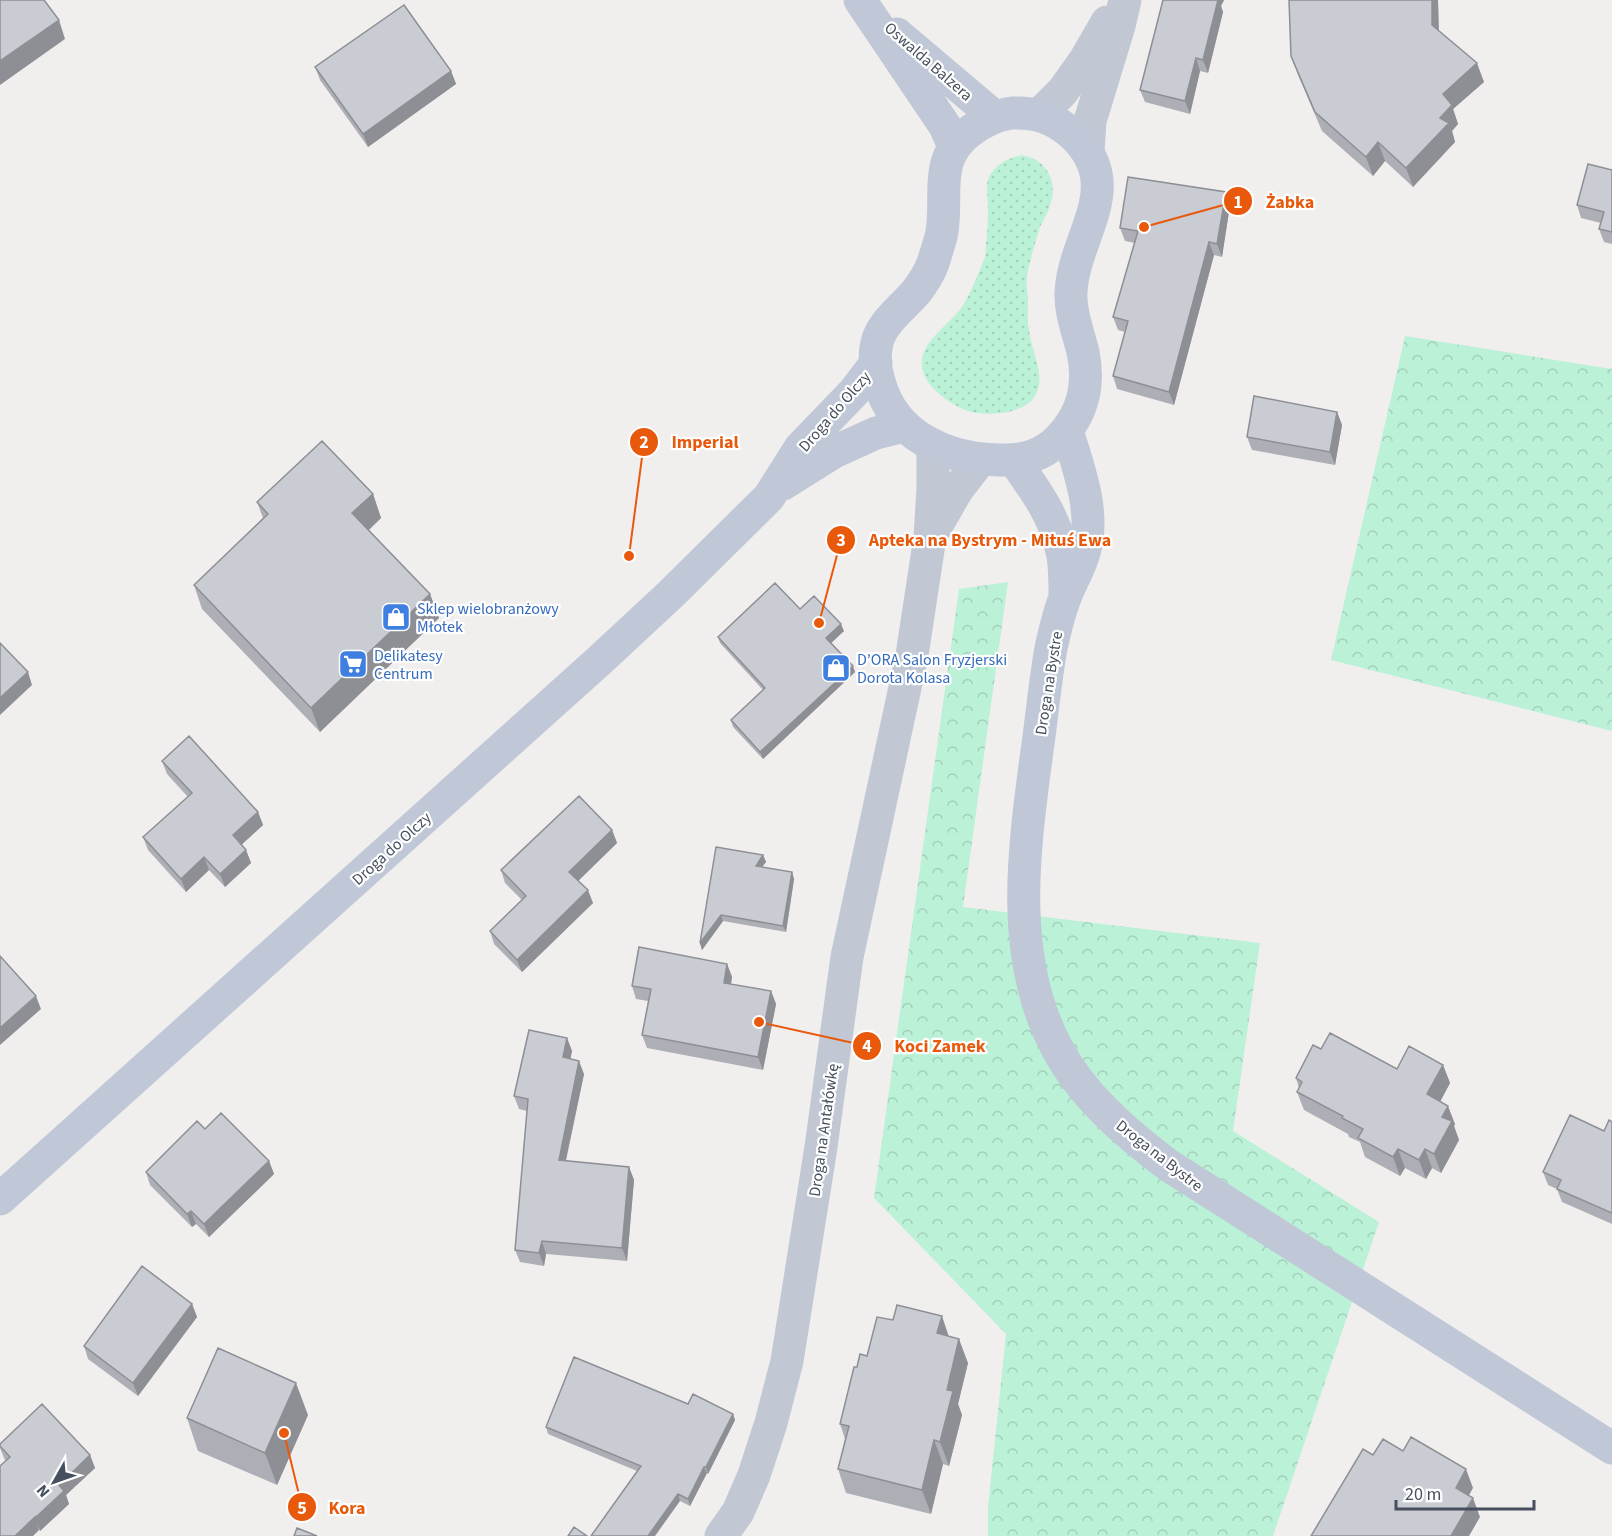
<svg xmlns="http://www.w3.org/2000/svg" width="1612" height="1536" viewBox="0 0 1612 1536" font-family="'Source Sans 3',sans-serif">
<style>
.grass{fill:url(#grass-dots)}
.forest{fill:url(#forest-crowns)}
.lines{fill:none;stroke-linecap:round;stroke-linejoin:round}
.street{stroke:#c1c8d4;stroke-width:33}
.secondary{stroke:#c0c8d8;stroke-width:33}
.wall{fill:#aeafb6}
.shaded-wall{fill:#8d8f94}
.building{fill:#caccd4;stroke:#8d8f94;stroke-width:1.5}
.labels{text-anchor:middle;stroke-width:4.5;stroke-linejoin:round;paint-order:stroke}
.street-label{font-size:16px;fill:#464f5d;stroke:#fff}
.shop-label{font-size:16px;fill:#366cbe;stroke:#fff;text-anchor:start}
.leader{fill:none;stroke:#e8590c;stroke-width:2}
.callout-dot{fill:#e8590c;stroke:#fff;stroke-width:2}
.mark-label{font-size:18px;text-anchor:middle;font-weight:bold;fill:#fff}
.callout-label{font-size:18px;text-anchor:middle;font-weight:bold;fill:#e8590c;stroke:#fff;stroke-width:4.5;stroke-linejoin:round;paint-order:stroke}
</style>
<defs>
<pattern id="grass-dots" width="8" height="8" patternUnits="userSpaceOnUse" patternTransform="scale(1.5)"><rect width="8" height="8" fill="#bbf1d7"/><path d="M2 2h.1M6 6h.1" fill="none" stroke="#a2d0bb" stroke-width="1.8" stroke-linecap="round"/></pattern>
<pattern id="forest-crowns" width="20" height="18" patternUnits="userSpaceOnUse" patternTransform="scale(1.5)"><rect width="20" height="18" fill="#bbf1d7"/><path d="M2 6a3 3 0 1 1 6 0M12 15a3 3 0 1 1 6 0" fill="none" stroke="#a2d0bb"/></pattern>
</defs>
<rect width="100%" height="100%" fill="#f1efee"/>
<path class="grass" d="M1022,155C1045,159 1058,180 1051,202C1049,211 1044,219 1040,227C1036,240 1029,263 1027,276C1026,283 1027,291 1028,298C1028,309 1027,320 1029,330C1031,351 1047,376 1035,396C1025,414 986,417 968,411C956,407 939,396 931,386C904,351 943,332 962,307C969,296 978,275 983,262C986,257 986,250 986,244C987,234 988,223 988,213C988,204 987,194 987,185C989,167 1007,158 1022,155Z"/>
<path class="forest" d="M1405,336L1612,369V731L1331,660Z
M1008,582L963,907L1260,943L1233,1131L1379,1222L1273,1536H988V1507L1006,1334L874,1198L959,589Z"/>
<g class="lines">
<path class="street" d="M1039,115L1063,91L1085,60L1107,22
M1088,152L1090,121L1119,26L1125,0
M934,530L957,490L981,459
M721,1536L738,1512L754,1475L771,1423L787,1361L821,1147L847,957L912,655L930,537L933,488V445"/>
<path class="secondary" d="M860,0L945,126L954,147
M897,34L995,117
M1012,113C1036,112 1054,118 1072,134C1128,186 1074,234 1071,292C1070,312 1078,332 1083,352C1090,386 1083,414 1059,439C1042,456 1023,461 999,460C947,459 893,436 879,381C875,368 874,352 878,339C885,320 903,307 916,292C923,283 929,274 933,263C936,253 940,242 942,232C948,193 933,160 969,132C982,122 996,115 1012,113Z
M1067,430C1078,468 1095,509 1085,549C1081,566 1072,580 1066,595C1059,612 1055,630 1051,648C1045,682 1042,716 1037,751C1024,848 1008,957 1057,1048C1082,1096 1126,1133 1168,1165L1612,1448
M1014,460C1036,491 1056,518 1063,556C1065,569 1065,582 1065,594
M783,484L834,452L876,433L904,426
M0,1199L600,660L671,594L769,497L800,448L854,392L876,363"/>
</g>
<path class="wall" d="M1163,0H1224L1221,6L1223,12L1208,73L1200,71L1190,114L1145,102L1140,90Z
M1438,0L1439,31L1484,82L1453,109L1458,124L1452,131L1455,142L1413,187L1385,161L1373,176L1322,131L1298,75L1291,56Z
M315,67L451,71L456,84L368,147L320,80Z
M1612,170V244L1604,242L1599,229L1601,223L1581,218L1577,205Z
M1230,205L1222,257L1214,255L1174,405L1117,389L1113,376L1125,332L1118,330L1113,317L1135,243L1125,241L1120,228Z
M1337,412L1342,425L1335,465L1252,450L1247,437Z
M373,494L381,518L369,530L430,594L439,618L320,732L202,609L194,585L263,518L257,502Z
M800,609L844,631L831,643L855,672L763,759L733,727L731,720L763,690L720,643L718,637Z
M162,761L258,812L263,825L241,845L246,850L251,863L225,887L209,870L186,892L148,850L143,837L188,797L167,774Z
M612,830L617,843L578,881L593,903L522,972L494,944L490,931L522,900L505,883L501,870Z
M763,855L766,862L762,867L792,872L794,879L786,932L723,921L702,950L700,943Z
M727,964L732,977L731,984L771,991L776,1004L763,1070L647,1048L642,1035L648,1001L636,999L632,986Z
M567,1038L572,1051L570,1059L584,1074L566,1161L629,1167L634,1180L627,1261L546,1254L544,1266L520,1262L515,1250L527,1111L519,1109L514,1096Z
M1321,1049L1397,1069L1443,1065L1450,1083L1440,1102L1455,1124L1454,1126L1459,1140L1441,1173L1432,1168L1426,1179L1405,1168L1400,1176L1365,1157L1360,1142L1349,1137L1348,1134L1304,1110L1297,1092L1299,1088L1296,1078Z
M1612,1122V1224L1562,1202L1557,1189L1548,1185L1543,1172L1604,1131Z
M269,1161L274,1174L209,1237L196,1224L192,1227L150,1185L146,1172Z
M192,1304L197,1317L138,1396L88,1359L84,1346Z
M949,1336L968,1363L958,1404L962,1415L949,1466L943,1464L931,1514L846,1493L838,1469L845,1439L840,1424L857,1367L867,1356Z
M688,1404L733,1414L735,1420L708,1474L707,1473L690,1506L680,1501L637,1471L548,1434L546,1427Z
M308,1415L277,1485L198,1451L187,1418Z
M0,1444L90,1455L95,1468L66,1495L69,1504L40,1531L6,1461L4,1458L0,1448Z"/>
<path class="shaded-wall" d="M1215,0H1224L1221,6L1223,12L1208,73L1203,60Z
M1432,0H1438L1439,44L1432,25Z
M59,20L65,39L0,85V61Z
M1196,58L1200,71L1190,114L1185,101Z
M1477,63L1484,82L1453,109L1458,124L1452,131L1455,142L1413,187L1406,168L1440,118L1443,94Z
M451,71L456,84L368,147L363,134Z
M1378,142L1385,161L1373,176L1366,157Z
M1226,192L1230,205L1222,257L1217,244Z
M1209,242L1214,255L1174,405L1169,392Z
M1337,412L1342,425L1335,465L1330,452Z
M373,494L381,518L361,537L352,513Z
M430,594L439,618L320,732L311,708Z
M841,624L844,631L829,645L826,638Z
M853,666L855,672L763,759L760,752Z
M28,672L32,685L0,715V698Z
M258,812L263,825L238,848L233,835Z
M612,830L617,843L574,885L569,872Z
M246,850L251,863L225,887L220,874Z
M763,855L766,862L758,872L756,866Z
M204,857L209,870L186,892L181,879Z
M792,872L794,879L786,932L783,926Z
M588,890L593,903L522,972L517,960Z
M721,915L723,921L702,950L700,943Z
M727,964L732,977L729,996L724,983Z
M771,991L776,1004L763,1070L758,1057Z
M36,996L41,1009L0,1045V1028Z
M567,1038L572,1051L568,1070L563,1057Z
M579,1061L584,1074L563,1173L559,1160Z
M1443,1065L1450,1083L1434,1113L1427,1094Z
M1448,1106L1455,1124L1454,1126L1459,1140L1441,1173L1434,1154L1442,1117Z
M1398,1149L1405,1168L1400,1176L1393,1157Z
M1425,1149L1432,1168L1426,1179L1419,1160Z
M269,1161L274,1174L209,1237L204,1224Z
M629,1167L634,1180L627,1261L622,1248Z
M191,1211L196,1224L192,1227L187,1214Z
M542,1241L546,1254L544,1266L539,1253Z
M192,1304L197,1317L138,1396L133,1383Z
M942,1316L950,1340L937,1333Z
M959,1339L968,1363L958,1404L962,1415L949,1466L940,1442L947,1390Z
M296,1383L308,1415L277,1485L265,1453Z
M733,1414L735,1420L708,1474L706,1467Z
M934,1440L943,1464L931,1514L922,1490Z
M90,1455L95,1468L66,1495L69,1504L40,1531L35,1518L59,1485Z
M704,1467L707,1473L690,1506L688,1499Z
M1466,1469L1473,1488L1463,1506L1456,1488Z
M678,1494L680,1501L655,1536H648Z
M1473,1498L1480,1517L1469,1536H1451Z
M35,1517L39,1530L33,1536H15Z"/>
<path class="building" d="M0,0H44L59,20L0,61Z
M1163,0H1218L1203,60L1196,58L1185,101L1140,90Z
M1289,0H1432V25L1477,63L1443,94L1452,105L1440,118L1449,123L1406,168L1378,142L1366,157L1315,112L1291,56Z
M404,5L451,71L363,134L315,67Z
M1588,164L1612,170V232L1599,229L1604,212L1577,205Z
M1128,177L1226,192L1217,244L1209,242L1169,392L1113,376L1128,321L1113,317L1138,231L1120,228Z
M1254,396L1337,412L1330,452L1247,437Z
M322,441L373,494L352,513L430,594L311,708L194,585L268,514L257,502Z
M775,583L800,609L814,596L841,624L826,638L853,666L760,752L731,720L765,688L718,637Z
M0,643L28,672L0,698Z
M189,736L258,812L233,835L246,850L220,874L204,857L181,879L143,837L192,793L162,761Z
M579,796L612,830L569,872L588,890L517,960L490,931L526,896L501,870Z
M716,847L763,855L756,866L792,872L783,926L721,915L700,943Z
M639,947L727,964L724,983L771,991L758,1057L642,1035L651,989L632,986Z
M0,956L36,996L0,1028Z
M529,1030L567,1038L563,1057L579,1061L559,1160L629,1167L622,1248L542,1241L539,1253L515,1250L528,1099L514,1096Z
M1330,1033L1397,1069L1409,1046L1443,1065L1427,1094L1448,1106L1442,1117L1452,1121L1434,1154L1425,1149L1419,1160L1398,1149L1393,1157L1358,1138L1363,1129L1342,1118L1343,1116L1297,1092L1302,1082L1296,1078L1313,1045L1321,1049Z
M221,1113L269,1161L204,1224L191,1211L187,1214L146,1172L197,1121L205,1129Z
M1570,1115L1604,1131L1609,1120L1612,1122V1213L1557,1189L1561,1180L1543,1172Z
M142,1266L192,1304L133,1383L84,1346Z
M897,1305L942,1316L937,1333L959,1339L947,1390L953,1391L940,1442L934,1440L922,1490L838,1469L849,1426L840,1424L854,1367H857L860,1354L867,1356L877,1317L893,1320Z
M218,1348L296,1383L265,1453L187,1418Z
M574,1357L688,1404L693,1394L733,1414L706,1467H704L688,1499L678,1494L648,1536H591L641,1466L546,1427Z
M42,1404L90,1455L59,1485L64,1491L35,1518V1517L15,1536H0V1466L10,1457L0,1446V1444Z
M1411,1437L1466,1469L1456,1488L1473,1498L1451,1536H1311L1363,1449L1373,1455L1383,1439L1403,1451Z
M574,1527L587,1536H568Z
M297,1528L317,1536H294Z"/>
<defs>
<g id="shop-square" transform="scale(1.5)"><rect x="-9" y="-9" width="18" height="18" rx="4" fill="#3f7fe0" stroke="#fff"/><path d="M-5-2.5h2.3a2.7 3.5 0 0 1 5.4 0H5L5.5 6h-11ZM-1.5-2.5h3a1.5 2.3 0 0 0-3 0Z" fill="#fff"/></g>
<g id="supermarket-square" transform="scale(1.5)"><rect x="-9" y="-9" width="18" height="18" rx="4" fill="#3f7fe0" stroke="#fff"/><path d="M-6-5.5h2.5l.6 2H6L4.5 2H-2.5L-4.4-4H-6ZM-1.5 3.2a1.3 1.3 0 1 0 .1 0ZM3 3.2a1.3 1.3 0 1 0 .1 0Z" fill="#fff"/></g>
</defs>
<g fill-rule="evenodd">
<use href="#shop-square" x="396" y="617"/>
<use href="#supermarket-square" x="353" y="664"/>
<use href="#shop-square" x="836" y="668"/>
</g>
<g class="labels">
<g class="street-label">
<text transform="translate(929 61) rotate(41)" y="6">Oswalda Balzera</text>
<text transform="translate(834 411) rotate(-49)" y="6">Droga do Olczy</text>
<text transform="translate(1048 683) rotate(-81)" y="6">Droga na Bystre</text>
<text transform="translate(391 848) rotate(-42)" y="6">Droga do Olczy</text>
<text transform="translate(823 1130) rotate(-82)" y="6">Droga na Antałówkę</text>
<text transform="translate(1160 1155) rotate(38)" y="6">Droga na Bystre</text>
</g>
<g class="shop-label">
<text x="417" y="614">Sklep wielobranżowy<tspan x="417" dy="18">Młotek</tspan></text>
<text x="374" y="661">Delikatesy<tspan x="374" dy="18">Centrum</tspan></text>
<text x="857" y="665">D’ORA Salon Fryzjerski<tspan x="857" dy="18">Dorota Kolasa</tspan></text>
</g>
</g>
<path class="leader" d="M1144 227L1238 201M629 556L644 442M819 623L841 540M759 1022L867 1046M284 1433L302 1507"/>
<g class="callout-dot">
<circle cx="1144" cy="227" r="6"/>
<circle cx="629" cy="556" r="6"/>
<circle cx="819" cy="623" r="6"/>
<circle cx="759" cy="1022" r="6"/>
<circle cx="284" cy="1433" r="6"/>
<circle cx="1238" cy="201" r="15"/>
<circle cx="644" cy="442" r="15"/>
<circle cx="841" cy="540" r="15"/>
<circle cx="867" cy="1046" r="15"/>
<circle cx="302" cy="1507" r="15"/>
</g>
<g class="mark-label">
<text x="1238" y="208">1</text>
<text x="644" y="448">2</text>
<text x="841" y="546">3</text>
<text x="867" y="1052">4</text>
<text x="302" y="1514">5</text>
</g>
<g class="callout-label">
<text x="1290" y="208">Żabka</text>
<text x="705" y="448">Imperial</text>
<text x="990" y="546">Apteka na Bystrym - Mituś Ewa</text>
<text x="940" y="1052">Koci Zamek</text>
<text x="347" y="1514">Kora</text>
</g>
<g transform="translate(54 1482) rotate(230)" stroke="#ffffff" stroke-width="4.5" paint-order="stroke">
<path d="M0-4.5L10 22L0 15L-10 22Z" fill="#464f5d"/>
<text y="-9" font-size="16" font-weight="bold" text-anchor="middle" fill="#464f5d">N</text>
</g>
<path d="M1396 1500v9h138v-9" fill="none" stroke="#464f5d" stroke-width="3"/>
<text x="1405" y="1500" font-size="18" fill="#464f5d" stroke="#ffffff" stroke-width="4.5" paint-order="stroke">20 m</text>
</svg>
